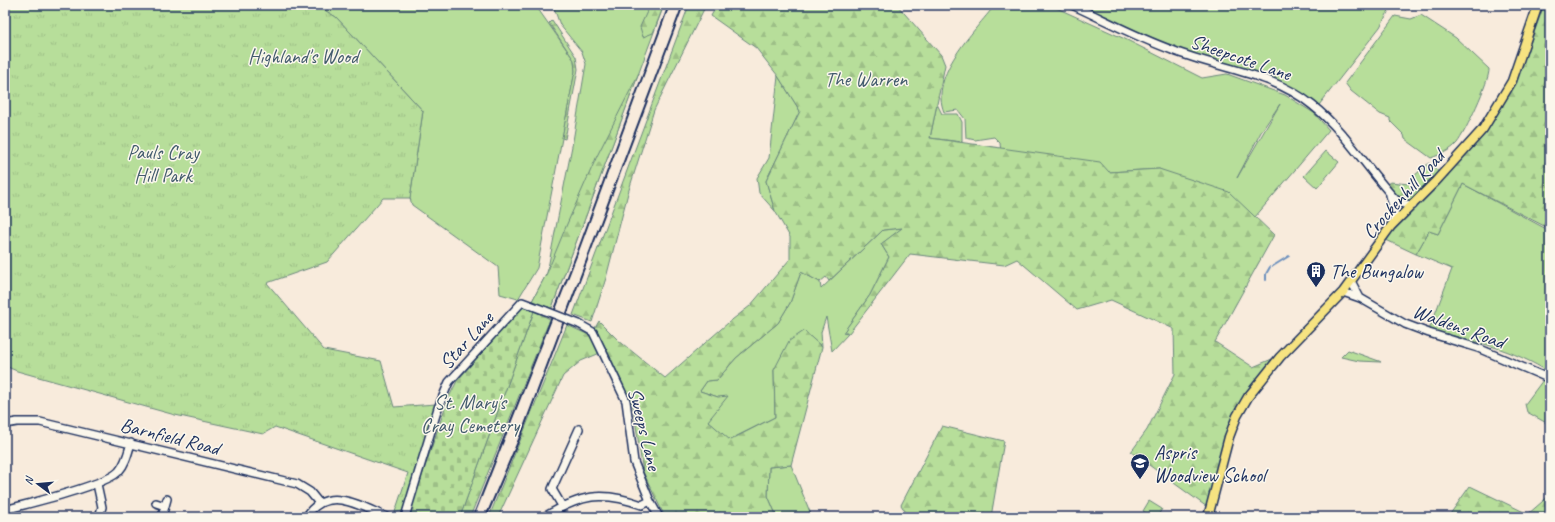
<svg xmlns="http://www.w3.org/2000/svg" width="1555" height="522" viewBox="0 0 1555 522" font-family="Caveat,sans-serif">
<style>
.grass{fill:#b7de9a;stroke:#69867c;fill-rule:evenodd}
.forest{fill:url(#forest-firs);stroke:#69867c}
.cemetery{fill:url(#cemetery-stones);stroke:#69867c}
.park{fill:url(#park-tufts);stroke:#69867c}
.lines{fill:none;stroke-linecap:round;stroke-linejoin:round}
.stream{stroke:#6c90bd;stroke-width:2}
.minor-casing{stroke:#1b2f5e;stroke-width:10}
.major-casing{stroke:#1b2f5e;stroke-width:11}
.minor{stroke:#fbf7ec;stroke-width:7}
.major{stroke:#f6e381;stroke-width:8}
.rail{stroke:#1b2f5e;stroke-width:2}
.minor-bridge-casing{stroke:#1b2f5e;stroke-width:10;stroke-linecap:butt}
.minor-bridge{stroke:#fbf7ec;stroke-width:7}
.labels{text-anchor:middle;stroke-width:3;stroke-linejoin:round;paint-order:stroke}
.park-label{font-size:20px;fill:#425b6d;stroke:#fbf7ec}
.street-label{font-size:20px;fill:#1b2f5e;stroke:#fbf7ec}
.poi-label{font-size:20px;fill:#1b2f5e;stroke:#fbf7ec;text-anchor:start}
</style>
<defs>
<pattern id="forest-firs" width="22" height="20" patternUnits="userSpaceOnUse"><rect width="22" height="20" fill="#b7de9a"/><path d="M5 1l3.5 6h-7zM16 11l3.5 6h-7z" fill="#9dbf87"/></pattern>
<pattern id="cemetery-stones" width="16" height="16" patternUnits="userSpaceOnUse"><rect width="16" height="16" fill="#b7de9a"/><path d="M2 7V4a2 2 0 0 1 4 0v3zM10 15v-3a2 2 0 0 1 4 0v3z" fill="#9dbf87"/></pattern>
<pattern id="park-tufts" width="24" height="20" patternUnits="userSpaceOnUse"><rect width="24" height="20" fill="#b7de9a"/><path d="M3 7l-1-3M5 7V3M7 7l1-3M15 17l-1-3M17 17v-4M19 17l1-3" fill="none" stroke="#9dbf87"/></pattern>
</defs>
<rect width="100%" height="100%" fill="#f8ebdc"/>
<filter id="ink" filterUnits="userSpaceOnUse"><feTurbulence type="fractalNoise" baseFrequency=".025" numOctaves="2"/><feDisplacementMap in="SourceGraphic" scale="8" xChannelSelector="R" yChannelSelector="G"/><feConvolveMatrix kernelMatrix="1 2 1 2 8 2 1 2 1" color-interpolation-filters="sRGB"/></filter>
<g filter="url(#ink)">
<path class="grass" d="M316,5H538V9L574,60L575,71L537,268L518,299L500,294L498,267L412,205L410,198L423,111L336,17Z
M553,5H664L551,310L531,303L547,273L573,141L586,64L582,52L560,25Z
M995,5H1050L1125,39L1202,78L1227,74L1285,95L1314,113L1329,130L1255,217L1159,169L1109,172L1001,153L1000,143L994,137L975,140L966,138L965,119L958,110L944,112C929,75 974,32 995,5ZM1280,104L1237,178L1261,132Z
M1078,5H1392L1380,27L1319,105L1275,78L1182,52Z
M1421,15L1456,38L1489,69C1490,80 1465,133 1457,143C1450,151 1441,154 1431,158L1405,139L1404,135L1390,121V118L1380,114L1351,91L1345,83L1395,16L1411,19Z
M778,76L800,111L766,181L775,211L759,193L757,178L769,158Z
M937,104L942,114H958L962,122V142L930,138Z
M1326,151L1339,162L1317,188L1304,176Z
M1463,184L1550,231V373C1514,349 1471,340 1429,330L1452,269L1416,254L1429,231L1438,234Z
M903,228L881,244L889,257L870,295L843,333L848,334L832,351L826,317L821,332L822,347L804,332L774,370L775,417L729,440L708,421L718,397L700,391L707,381L717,380L736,358L778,323L790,303L801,272L820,282L821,289L883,230Z
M1348,350L1379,361L1381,362L1359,361L1341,357Z
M1543,380L1550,384V425L1527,412L1525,404Z
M791,465L812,517H777L768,496L769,467Z
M1149,501L1162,509L1157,517H1152L1143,511Z"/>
<path class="forest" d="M650,5H664L653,33L643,37L640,27Z
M689,5H706L654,110L628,193L606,278L592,322L573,315Z
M717,5H897L941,55L945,65L930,138L1100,162L1109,172L1159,169L1229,192L1274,235L1215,342L1253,367L1272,359L1235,412L1207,507L1131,452L1147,430L1175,374L1174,329L1111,300L1077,310L1017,259L1004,265L910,254L849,333H843L870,295L889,257L881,244L902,228L883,230L829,281L826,277L820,282L801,272L790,303L778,323L736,358L717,380L707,381L700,391L718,397L728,396L708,421L730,440L775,417L774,370L789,341L804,331L822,347L791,465L769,467L768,496L777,517H665L643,472L633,406L607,350L595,328L599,321L618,340L665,378L728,323L750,306L790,259V237L775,211L766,181L800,111L778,76L756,48L711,16Z
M1544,5H1550V229L1463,184L1438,234L1429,231L1416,254L1384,239L1486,131L1515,85Z
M552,20L576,57L578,69L565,139L562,138L575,71L574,60L549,23Z
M639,73L551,310L531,303L547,273L567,224L597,156Z
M1429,163L1440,173L1413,203L1398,198L1386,185L1390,182L1409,184L1414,176Z
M534,311L550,319L470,517H460Z
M567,325L591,336L600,353L581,361L563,376L498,517H489Z
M942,426L1004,441L991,517H909L901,505Z
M1470,486L1528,514L1550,495V517H1448Z"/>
<path class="cemetery" d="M522,307L534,311L460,517H408L448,399L457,381Z"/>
<path class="park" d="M5,5H316L336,17L423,111L410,198H383L327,262L267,283L324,350L381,361L394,407L436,404L404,511L395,512L408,473L275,427L263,434L175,415L17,371L5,366Z"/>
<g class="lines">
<path class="stream" d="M1273,266L1289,256
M1266,280V274L1270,267"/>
<g class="minor-casing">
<path id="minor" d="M1072,5C1105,20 1138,38 1172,50C1219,69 1271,72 1312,105C1346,132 1367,169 1396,200L1404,204L1413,205
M1390,195L1395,214L1392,225
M1351,281L1360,298
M1343,292L1360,298L1405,324L1429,333L1478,348L1550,379
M579,324L593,332L626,401L634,462L650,501L659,517
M5,424L17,422H40L297,484L310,492L319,503
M97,484L102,507L99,517
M156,503L165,506
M562,506L552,489L579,429
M5,510C26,504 108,485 119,471C126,463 128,453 131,443
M162,517L167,499
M306,517C327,484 360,506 387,517
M405,517L438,408L449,382L522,302L546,311
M544,517C581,495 601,490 642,505L650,501"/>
</g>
<g class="major-casing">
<path id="major" d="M1208,517L1229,437L1237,416L1248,397L1280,357L1343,292L1391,226L1436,181L1483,129L1512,81L1538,5"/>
</g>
<use href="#minor" class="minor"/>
<use href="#major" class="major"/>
<path class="rail" d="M473,517L578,251L669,5
M486,517L523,430L683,5"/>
<g class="minor-bridge-casing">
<path id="minor-bridge" d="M546,311L579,324"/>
</g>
<use href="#minor-bridge" class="minor-bridge"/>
</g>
</g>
<defs>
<g id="building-pin" transform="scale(1)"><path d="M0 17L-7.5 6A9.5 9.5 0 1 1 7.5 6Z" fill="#1b2f5e" stroke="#fbf7ec"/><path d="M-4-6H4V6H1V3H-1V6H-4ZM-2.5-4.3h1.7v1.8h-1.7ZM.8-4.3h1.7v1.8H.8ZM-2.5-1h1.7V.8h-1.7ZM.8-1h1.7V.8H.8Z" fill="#fff"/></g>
<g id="school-pin" transform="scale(1)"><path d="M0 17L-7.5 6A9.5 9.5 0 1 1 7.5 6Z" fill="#1b2f5e" stroke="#fbf7ec"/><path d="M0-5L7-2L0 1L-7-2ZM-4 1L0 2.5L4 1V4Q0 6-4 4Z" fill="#fff"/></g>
</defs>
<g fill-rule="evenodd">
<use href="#building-pin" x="1316" y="271"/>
<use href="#school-pin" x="1140" y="463"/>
</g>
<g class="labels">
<g class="park-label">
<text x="303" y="63">Highland's Wood</text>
<text x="866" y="86">The Warren</text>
<text x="163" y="159">Pauls Cray<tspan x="163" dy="23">Hill Park</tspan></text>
<text x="470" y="409">St. Mary's<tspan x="470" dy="23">Cray Cemetery</tspan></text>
</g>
<g class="street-label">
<text transform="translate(1241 57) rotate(19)" y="7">Sheepcote Lane</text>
<text transform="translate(1403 194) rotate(-48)" y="7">Crockenhill Road</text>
<text transform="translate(1459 326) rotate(20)" y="7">Waldens Road</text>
<text transform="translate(466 340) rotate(-48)" y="7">Star Lane</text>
<text transform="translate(645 429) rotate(76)" y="7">Sweeps Lane</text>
<text transform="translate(170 436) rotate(14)" y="7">Barnfield Road</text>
</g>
<g class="poi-label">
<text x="1330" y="278">The Bungalow</text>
<text x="1154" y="459">Aspris<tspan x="1154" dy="23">Woodview School</tspan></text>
</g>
</g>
<rect width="1555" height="522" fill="none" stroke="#fbf7ec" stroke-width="20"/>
<rect x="10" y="10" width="1535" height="502" fill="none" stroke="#1b2f5e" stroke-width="1.5" filter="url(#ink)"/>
<g transform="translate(38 484) rotate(286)" stroke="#fbf7ec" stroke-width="3" paint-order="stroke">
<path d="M0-3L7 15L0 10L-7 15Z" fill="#1b2f5e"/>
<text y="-6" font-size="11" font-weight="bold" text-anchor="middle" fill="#1b2f5e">N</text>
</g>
</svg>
